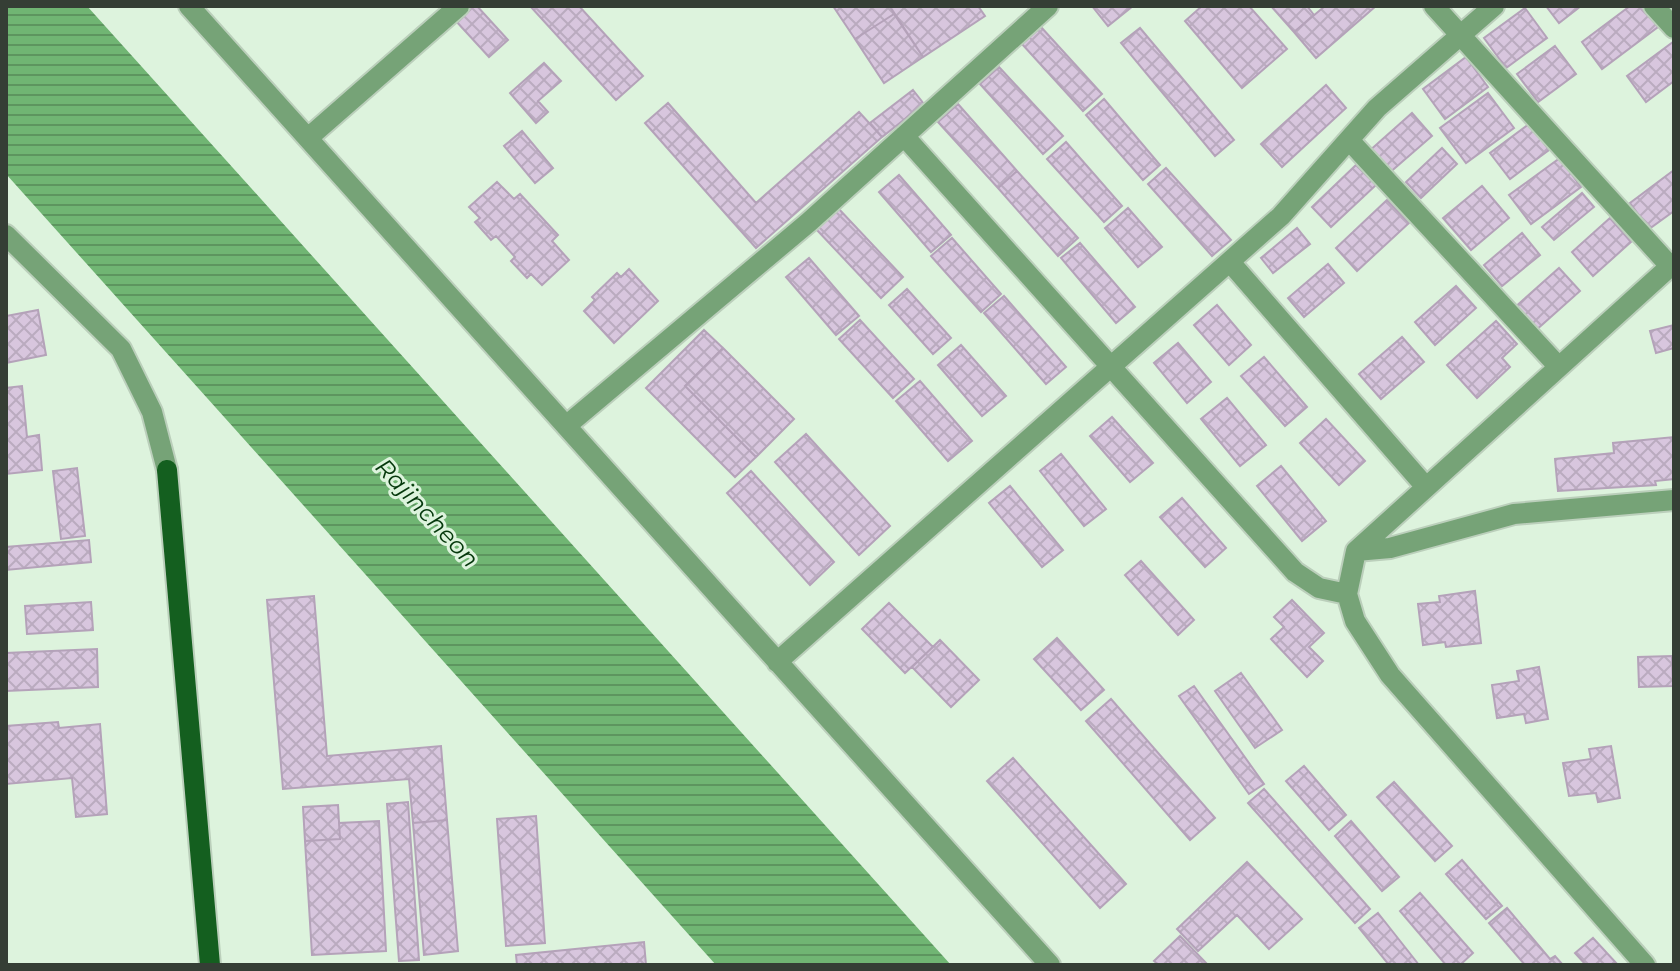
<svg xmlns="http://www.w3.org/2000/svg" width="1680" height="971" viewBox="0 0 1680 971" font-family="Montserrat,sans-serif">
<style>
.water{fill:url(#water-rules)}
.building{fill:url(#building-cross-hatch);stroke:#b4a2b9;stroke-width:2}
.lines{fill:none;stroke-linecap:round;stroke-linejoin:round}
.minor-casing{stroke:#bbcfbb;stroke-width:24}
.major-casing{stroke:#bbcfbb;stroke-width:24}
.minor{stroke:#76a377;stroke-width:20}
.major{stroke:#145f1f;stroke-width:20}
.labels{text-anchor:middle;stroke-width:6;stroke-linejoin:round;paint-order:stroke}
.water-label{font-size:24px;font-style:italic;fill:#05380c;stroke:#ddf3dd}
</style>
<defs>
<pattern id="water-rules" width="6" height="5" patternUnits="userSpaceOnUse" patternTransform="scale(2)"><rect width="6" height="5" fill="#70b573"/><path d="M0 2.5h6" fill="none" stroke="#5d955f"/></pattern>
<pattern id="building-cross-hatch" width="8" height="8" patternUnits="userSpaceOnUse" patternTransform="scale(2)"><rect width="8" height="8" fill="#d8c6de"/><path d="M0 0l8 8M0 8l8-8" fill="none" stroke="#baabbf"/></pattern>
</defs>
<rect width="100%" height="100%" fill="#ddf3dd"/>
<path class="water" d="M6,6H87L951,965H716L6,174Z"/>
<path class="building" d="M471,6H477L508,40L489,57L455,20Z
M530,6H579L643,76L616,100Z
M833,6H890L894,14L855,39Z
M895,6H978L985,16L923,57L891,8Z
M1092,6H1133L1108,26Z
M1202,6H1249L1287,49L1242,88L1185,21Z
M1271,6H1307L1314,15L1294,32Z
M1325,6H1376L1316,58L1294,32Z
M1546,6H1581L1559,23Z
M1630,6H1642L1658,27L1602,69L1582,42Z
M1525,8L1547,38L1506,68L1484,38Z
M894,14L923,57L884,83L855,39Z
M1041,27L1102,94L1083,111L1022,44Z
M1140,28L1234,140L1215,156L1121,43Z
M1673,42L1674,81L1646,102L1627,76Z
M1555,46L1576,74L1538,102L1517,74Z
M1466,57L1488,87L1445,119L1423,89Z
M544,63L561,81L538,101L548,112L536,123L510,93Z
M999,67L1063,136L1043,154L980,84Z
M1326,85L1346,108L1282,167L1261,144Z
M913,90L924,104L882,137L870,123Z
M1488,93L1514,128L1466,163L1440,128Z
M1104,99L1160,165L1143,180L1086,115Z
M668,103L756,203L859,112L882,137L756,248L645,123Z
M958,104L1017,171L998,188L938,122Z
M1412,113L1432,136L1388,174L1368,152Z
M1529,124L1549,150L1510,179L1490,153Z
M522,131L553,168L535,183L504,146Z
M1066,142L1122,206L1104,222L1047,159Z
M1442,148L1457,164L1421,198L1406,182Z
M1560,158L1581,187L1531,224L1509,195Z
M1356,165L1376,185L1331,227L1312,207Z
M1166,168L1231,240L1212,256L1148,184Z
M1674,170V211L1649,229L1630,203Z
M1017,171L1078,238L1058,256L998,188Z
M899,175L951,235L931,252L879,192Z
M497,182L514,199L520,194L558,235L552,241L569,260L542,285L531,274L527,278L511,261L515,257L496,236L491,240L475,222L480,218L469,207Z
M1482,186L1509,218L1471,250L1443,218Z
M1582,193L1594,207L1554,240L1542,227Z
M1387,200L1409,223L1357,271L1336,248Z
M837,207L903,277L881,298L815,228Z
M1128,208L1162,247L1138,267L1105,228Z
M1610,218L1631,242L1593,276L1572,252Z
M1297,228L1310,244L1273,273L1261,258Z
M1522,233L1540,255L1502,286L1484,265Z
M952,238L1001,294L981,312L931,256Z
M1080,243L1135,307L1116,323L1061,258Z
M809,258L859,316L836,335L786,277Z
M1328,264L1344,283L1304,317L1288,298Z
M1559,268L1580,291L1535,331L1514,308Z
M629,269L658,301L614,343L584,311L595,300L592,297L617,273L621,277Z
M1456,286L1476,308L1435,345L1415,322Z
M907,289L951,338L933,354L889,305Z
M1004,296L1066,367L1046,384L984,313Z
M1217,305L1251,345L1229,365L1194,325Z
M38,310L46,355L6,363V316Z
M860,320L914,379L893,398L839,339Z
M1496,321L1517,344L1502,358L1510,367L1477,398L1447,365Z
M1674,325V348L1656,353L1650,331Z
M704,330L723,348L685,386L756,457L735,477L646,388Z
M1402,337L1424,362L1381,399L1359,374Z
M1178,343L1211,382L1187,403L1154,363Z
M961,345L1006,396L982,416L938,365Z
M723,348L794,419L756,457L685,386Z
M1264,357L1307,407L1285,426L1241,376Z
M920,381L972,441L948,461L896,401Z
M22,386L27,437L39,435L42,470L6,474V388Z
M1227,398L1266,445L1240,466L1201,419Z
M1112,417L1153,463L1130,482L1090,436Z
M1326,419L1365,461L1339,485L1300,443Z
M806,434L890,526L859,555L775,462Z
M1674,437V479L1655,481L1656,485L1558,491L1555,459L1614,453L1613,443Z
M1061,454L1106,509L1084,526L1040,471Z
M1281,466L1326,521L1302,541L1257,486Z
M77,468L85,536L61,539L53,471Z
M751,471L834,562L810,585L727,493Z
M1010,486L1063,550L1042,567L989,503Z
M1182,498L1226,548L1205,567L1160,517Z
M89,540L91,562L6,570V547Z
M1141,561L1194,620L1178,635L1125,575Z
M1475,591L1481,643L1446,647L1445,642L1423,645L1418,604L1440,602L1439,596Z
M314,596L327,756L441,746L447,820L413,823L409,779L283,789L267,600Z
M1292,600L1324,633L1309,647L1323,661L1307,677L1271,639L1284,627L1274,617Z
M91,602L93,630L27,634L25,606Z
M889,603L933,647L905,673L862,629Z
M1057,638L1104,690L1081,710L1034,659Z
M940,640L979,680L951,707L912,667Z
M97,649L98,687L6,691V653Z
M1672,656L1673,686L1639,687L1638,657Z
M1539,667L1548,719L1526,723L1524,714L1497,718L1492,685L1519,681L1517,671Z
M1241,673L1282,730L1255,748L1215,691Z
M1194,686L1264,784L1249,794L1179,696Z
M1111,699L1215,818L1190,840L1086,721Z
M58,722L59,728L100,724L107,814L76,817L72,778L6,784V726Z
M1611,746L1620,798L1598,802L1596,793L1569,796L1563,763L1591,759L1589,749Z
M1013,758L1126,884L1100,908L987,781Z
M1304,766L1346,815L1329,830L1286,781Z
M1394,782L1452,846L1435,861L1377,797Z
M1264,789L1370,909L1355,923L1248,803Z
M408,802L419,960L399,961L387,804Z
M338,805L340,839L305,841L303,807Z
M536,816L545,943L506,946L497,819Z
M447,820L458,951L424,955L413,823Z
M379,821L386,951L312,955L305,841L340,839L339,823Z
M1351,821L1399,877L1382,891L1335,836Z
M1462,860L1502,906L1486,919L1446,874Z
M1247,862L1302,919L1269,949L1237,915L1198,951L1177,929Z
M1420,893L1473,953L1460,965H1446L1400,911Z
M1507,908L1550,959L1555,956L1563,965H1525L1489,923Z
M1378,913L1419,965H1389L1359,928Z
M1180,936L1208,965H1159L1154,961Z
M1593,938L1618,965H1586L1575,953Z
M644,942L646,965H517L516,955Z"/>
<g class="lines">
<g class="minor-casing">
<path id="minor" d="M189,6L1050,965
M1434,6L1670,266
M1654,6L1674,28
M904,136L1295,572L1319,588L1347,594
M308,138L459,6
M1349,140L1558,366
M6,235L121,349L152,412L167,470
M1230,262L1425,486
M566,426L809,222L1048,6
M1356,551L1390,548L1514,514L1674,500
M777,662L1281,216L1377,108L1494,6
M1645,965L1390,675L1355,621L1347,594L1356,551L1674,263"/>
</g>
<g class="major-casing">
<path id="major" d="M167,470L210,965"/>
</g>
<use href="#minor" class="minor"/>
<use href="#major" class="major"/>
</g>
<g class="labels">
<g class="water-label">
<text transform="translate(427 513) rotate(47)" y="8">Rajincheon</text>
</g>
</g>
<rect width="1680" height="971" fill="none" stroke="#353e35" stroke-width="16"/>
</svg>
